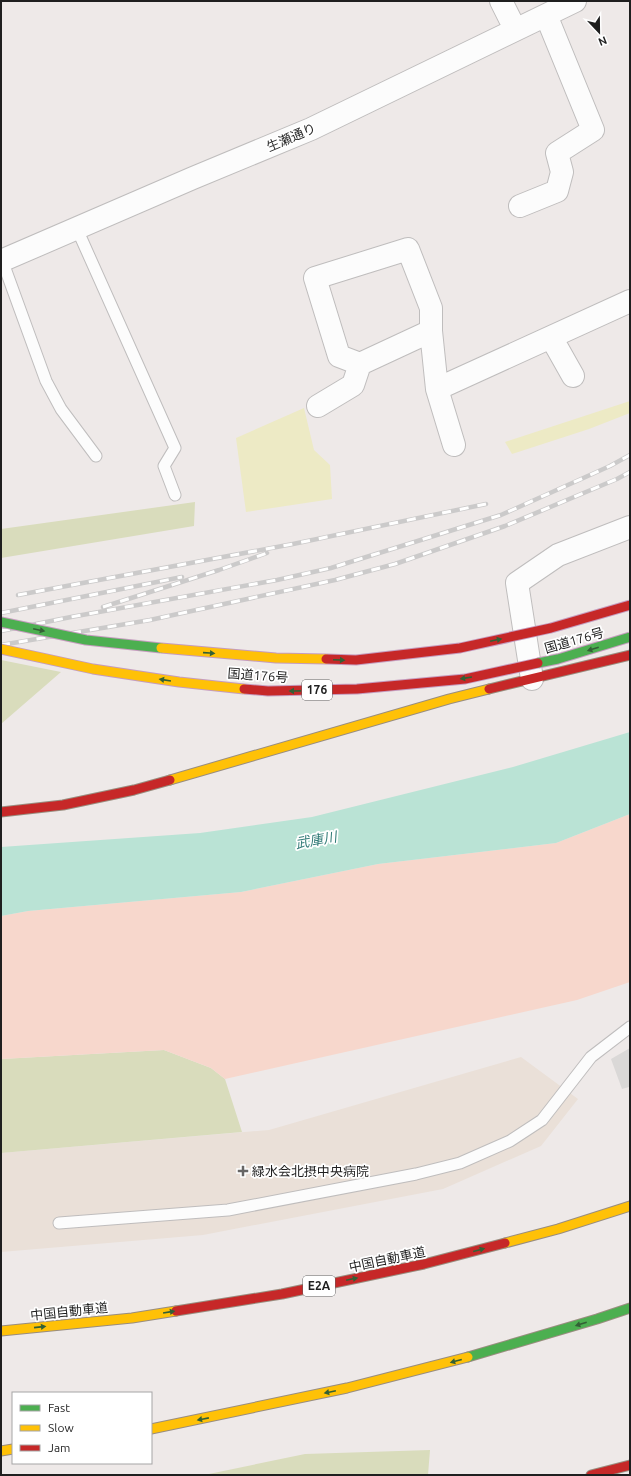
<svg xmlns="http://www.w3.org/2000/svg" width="631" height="1476" viewBox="0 0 631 1476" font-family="Ubuntu,'Noto Sans JP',sans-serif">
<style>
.education{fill:#eae0d8}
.grass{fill:#edeac5}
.forest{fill:#d9dcbc}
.sand{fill:#f7d7cc}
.parking{fill:#dad8d7}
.water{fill:#bae3d5}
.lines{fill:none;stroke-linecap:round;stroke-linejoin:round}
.lane-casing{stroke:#bfbdbd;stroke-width:13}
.street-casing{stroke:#bfbdbd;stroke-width:24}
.fast-casing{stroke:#998d7f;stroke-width:11}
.slow-casing{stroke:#998d7f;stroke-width:11}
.jam-casing{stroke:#998d7f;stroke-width:11}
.lane{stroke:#fcfcfc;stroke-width:11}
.street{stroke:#fcfcfc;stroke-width:22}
.fast{stroke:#4caf50;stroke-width:9}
.slow{stroke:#ffc107;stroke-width:9}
.jam{stroke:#c62828;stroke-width:9}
.rail-casing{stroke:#cbcaca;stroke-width:4.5}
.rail{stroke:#fff;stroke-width:3;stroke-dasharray:9;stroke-linecap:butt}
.fast-bridge-casing{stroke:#c59cbe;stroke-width:11;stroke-linecap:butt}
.slow-bridge-casing{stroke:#c59cbe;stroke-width:11;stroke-linecap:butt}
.jam-bridge-casing{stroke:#c59cbe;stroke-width:11;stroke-linecap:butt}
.fast-bridge{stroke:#4caf50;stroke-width:9}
.slow-bridge{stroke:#ffc107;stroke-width:9}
.jam-bridge{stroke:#c62828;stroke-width:9}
.oneway{fill:#336035}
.poi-dot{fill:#676665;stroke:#fff;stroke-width:1.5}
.labels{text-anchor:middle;stroke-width:3.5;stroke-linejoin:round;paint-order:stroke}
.shield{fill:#fff;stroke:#626262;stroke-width:1}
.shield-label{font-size:12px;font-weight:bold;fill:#1f1f1f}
.street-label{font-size:13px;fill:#1f1f1f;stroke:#fff}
.poi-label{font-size:13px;fill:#1f1f1f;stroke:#fff;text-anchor:start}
.water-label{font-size:14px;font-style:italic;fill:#337c78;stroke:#fff}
</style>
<rect width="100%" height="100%" fill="#eee9e8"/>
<path class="education" d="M521,1057L578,1099L541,1146L443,1189L203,1235L1,1252V1153L269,1130Z"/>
<path class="grass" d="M630,401V413L589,429L512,454L505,442Z
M304,408L314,450L330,465L332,499L246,512L236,438Z"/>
<path class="forest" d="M195,502L194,526L1,558V529Z
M1,660L61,672L1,724Z
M164,1050L211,1068L225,1079L242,1132L1,1153V1059Z
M430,1450L428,1475H204L305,1454Z"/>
<path class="sand" d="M630,814V982L577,1000L225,1079L211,1068L164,1050L1,1059V916L28,911L241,892L378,864L556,843Z"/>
<path class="parking" d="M630,1048V1088L629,1087L622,1089L611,1059Z"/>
<path class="water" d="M630,732V814L556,843L378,864L241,892L28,911L1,916V847L200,833L312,817L513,767Z"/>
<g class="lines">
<g class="lane-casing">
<path id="lane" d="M77,229L175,448L164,466L175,495
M2,260L46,381L61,409L96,456
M59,1223L228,1210L416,1174L460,1163L510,1141L542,1120L591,1057L630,1027"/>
</g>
<g class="street-casing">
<path id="street" d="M501,1L515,29
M520,206L557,191L562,172L557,153L593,130L546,15
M1,261L193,178L311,129L575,1
M431,331L360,364L339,356L315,278L408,249L431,308V331L437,389L454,445
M551,337L573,376
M437,389L630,301
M318,406L353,385L360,364
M532,679L517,583L558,555L630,527"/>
</g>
<g class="fast-casing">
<path id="fast" d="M468,1357L597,1319L630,1308"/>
</g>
<g class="slow-casing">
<path id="slow" d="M170,780L449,699L489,689
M505,1243L558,1229L630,1206
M1,1331L132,1318L176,1311
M151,1429L347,1388L468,1357
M1,1451L13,1449"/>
</g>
<g class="jam-casing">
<path id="jam" d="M489,689L630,655
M1,812L63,805L134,790L170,780
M176,1311L282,1294L424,1264L505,1243
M591,1475L630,1465"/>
</g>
<use href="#lane" class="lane"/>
<use href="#street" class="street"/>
<use href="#fast" class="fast"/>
<use href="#slow" class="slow"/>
<use href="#jam" class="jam"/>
<g class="rail-casing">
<path id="rail" d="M18,595L293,544L486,504
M103,607L219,570L267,553
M1,613L182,577
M1,631L71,617L277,580L331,568L501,515L610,466L630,455
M1,645L150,620L335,580L395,564L505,526L617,479L630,472"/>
</g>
<use href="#rail" class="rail"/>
<g class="fast-bridge-casing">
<path id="fast-bridge" d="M1,622L86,640L161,648
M538,663L558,659L630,637"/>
</g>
<g class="slow-bridge-casing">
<path id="slow-bridge" d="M161,648L276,658L326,659
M1,649L93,669L179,682L244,689"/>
</g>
<g class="jam-bridge-casing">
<path id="jam-bridge" d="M326,659L356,660L460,648L551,628L630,605
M244,689L268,691L357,689L465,679L538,663"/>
</g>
<use href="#fast-bridge" class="fast-bridge"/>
<use href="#slow-bridge" class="slow-bridge"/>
<use href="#jam-bridge" class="jam-bridge"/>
</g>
<defs><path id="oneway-solid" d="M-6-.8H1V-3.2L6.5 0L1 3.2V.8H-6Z"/></defs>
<g class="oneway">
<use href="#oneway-solid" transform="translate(39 630) rotate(12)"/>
<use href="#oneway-solid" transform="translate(496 640) rotate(-12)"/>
<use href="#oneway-solid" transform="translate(593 649) rotate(163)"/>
<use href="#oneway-solid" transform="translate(209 653) rotate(4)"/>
<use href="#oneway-solid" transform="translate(339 660) rotate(2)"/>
<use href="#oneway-solid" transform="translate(466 678) rotate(171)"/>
<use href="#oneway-solid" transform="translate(165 680) rotate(-171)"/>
<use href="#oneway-solid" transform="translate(295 691) rotate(179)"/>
<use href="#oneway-solid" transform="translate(479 1250) rotate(-15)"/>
<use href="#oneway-solid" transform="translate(352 1279) rotate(-12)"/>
<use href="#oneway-solid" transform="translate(169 1312) rotate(-9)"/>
<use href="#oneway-solid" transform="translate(581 1324) rotate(163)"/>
<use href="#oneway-solid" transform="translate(40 1327) rotate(-6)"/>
<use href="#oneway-solid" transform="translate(456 1361) rotate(165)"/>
<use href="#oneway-solid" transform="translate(330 1392) rotate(168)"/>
<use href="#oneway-solid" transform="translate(203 1419) rotate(169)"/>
</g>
<path class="poi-dot" d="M241 1165h4v4h4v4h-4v4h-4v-4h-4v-4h4z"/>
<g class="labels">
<g class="shield">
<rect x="302" y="680" width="30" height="20" rx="3"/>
<rect x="303" y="1276" width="32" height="20" rx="3"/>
</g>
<g class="shield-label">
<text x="317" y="694">176</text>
<text x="319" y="1290">E2A</text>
</g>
<g class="street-label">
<text transform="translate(291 137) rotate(-23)" y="5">生瀬通り</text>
<text transform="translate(574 640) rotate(-16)" y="5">国道176号</text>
<text transform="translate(258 675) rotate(4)" y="5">国道176号</text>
<text transform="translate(387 1259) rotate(-12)" y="5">中国自動車道</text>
<text transform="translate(69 1311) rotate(-6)" y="5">中国自動車道</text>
</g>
<g class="poi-label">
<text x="252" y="1176">緑水会北摂中央病院</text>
</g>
<g class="water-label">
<text transform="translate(316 840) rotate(-10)" y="5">武庫川</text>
</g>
</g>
<rect width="631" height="1476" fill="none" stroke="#1f1f1f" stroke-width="4"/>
<rect x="12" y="1392" width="140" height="72" fill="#ffffff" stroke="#a5a5a5"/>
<rect x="20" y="1405" width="20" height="6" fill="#4caf50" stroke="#a5a5a5"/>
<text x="48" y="1412" font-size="12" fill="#1f1f1f">Fast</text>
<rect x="20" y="1425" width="20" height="6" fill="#ffc107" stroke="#a5a5a5"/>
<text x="48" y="1432" font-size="12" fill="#1f1f1f">Slow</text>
<rect x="20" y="1445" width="20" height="6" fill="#c62828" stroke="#a5a5a5"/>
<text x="48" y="1452" font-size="12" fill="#1f1f1f">Jam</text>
<g transform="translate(599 32) rotate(158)" stroke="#ffffff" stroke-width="3" paint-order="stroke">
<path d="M0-3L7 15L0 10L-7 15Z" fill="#1f1f1f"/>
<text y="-6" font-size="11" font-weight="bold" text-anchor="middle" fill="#1f1f1f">N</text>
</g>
</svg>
